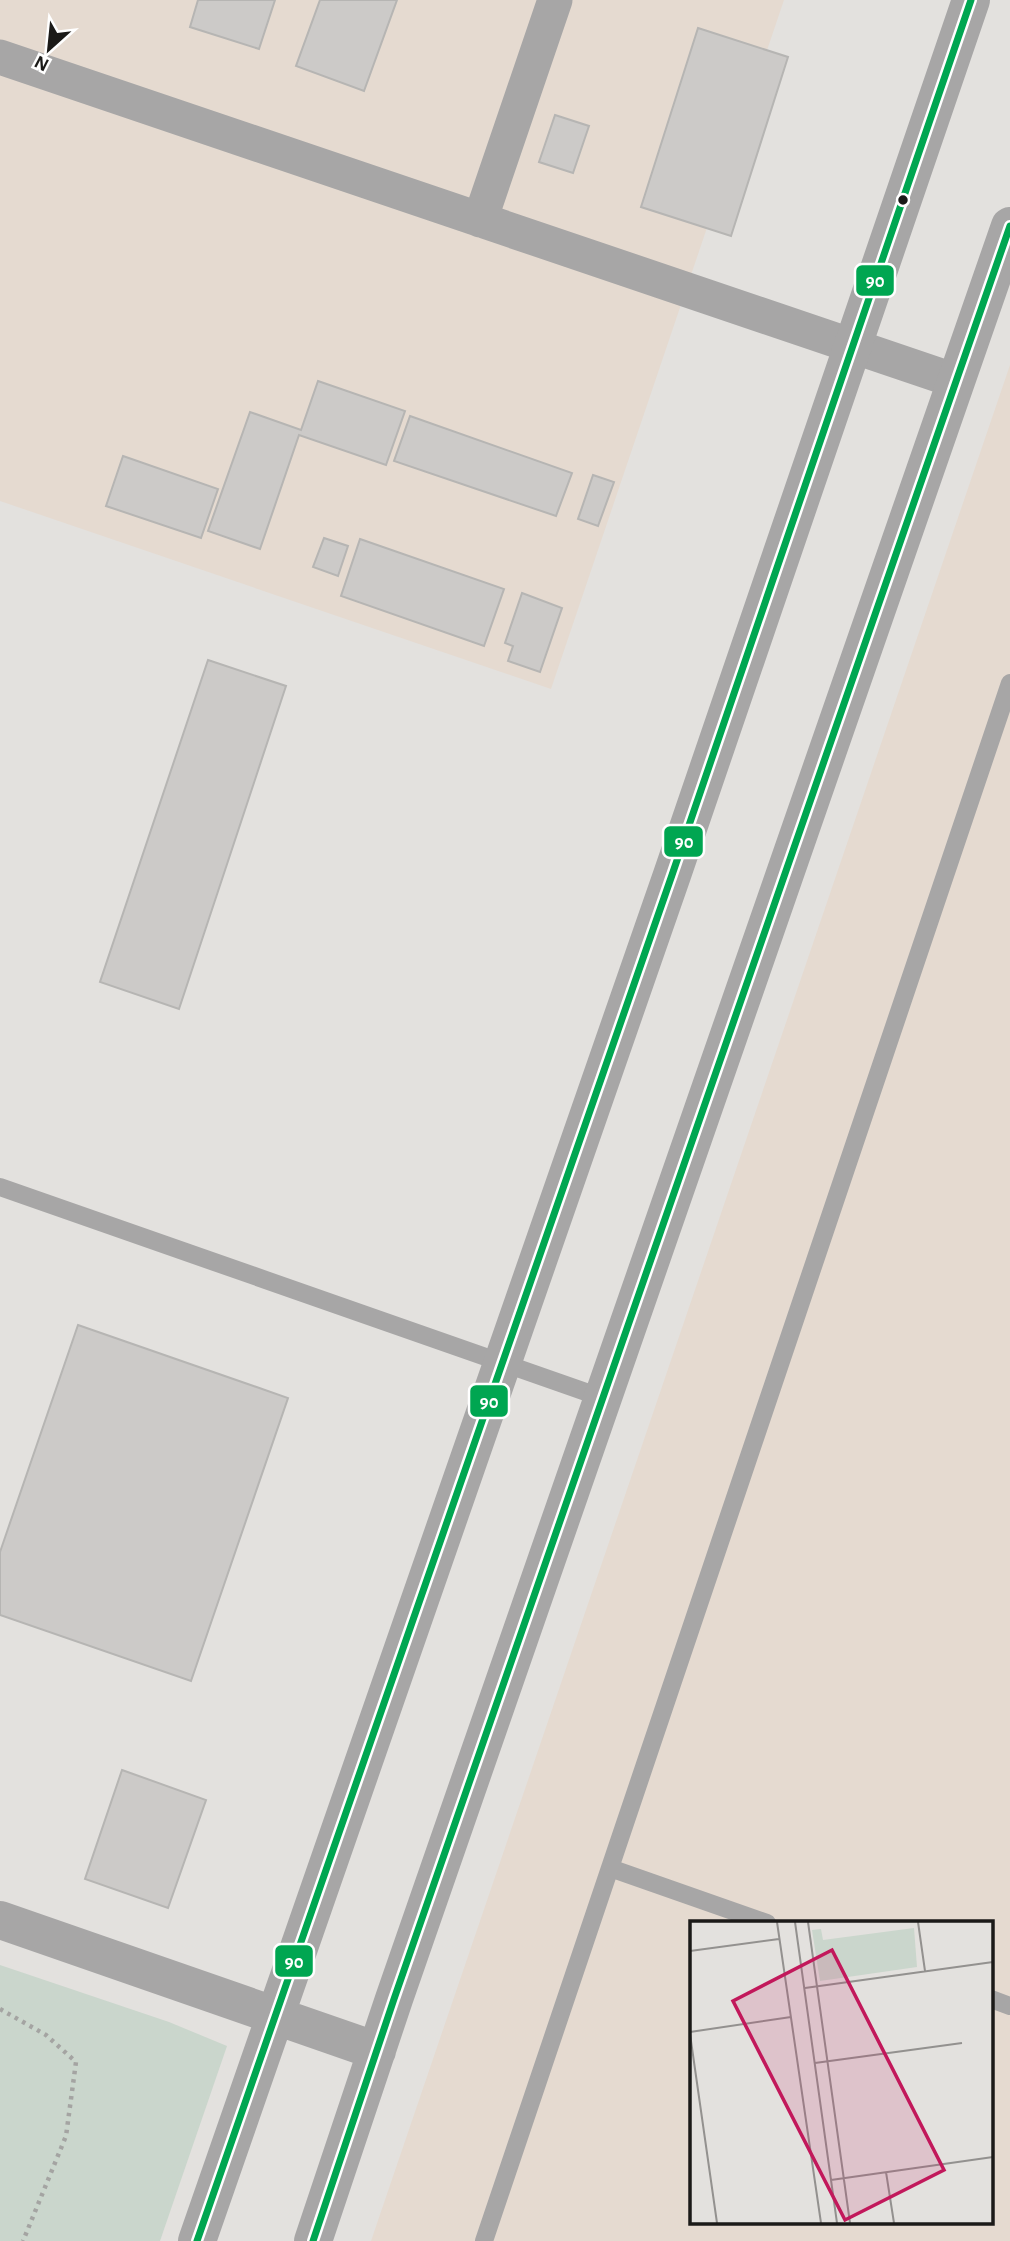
<svg xmlns="http://www.w3.org/2000/svg" width="1010" height="2241" viewBox="0 0 1010 2241" font-family="'Alegreya Sans',sans-serif">
<style>
.industrial{fill:#e5dad0;fill-rule:evenodd}
.green{fill:#cad6cc}
.building{fill:#cccac8;stroke:#b6b5b3;stroke-width:2}
.lines{fill:none;stroke-linecap:round;stroke-linejoin:round}
.path{stroke:#a4a4a2;stroke-width:4.5;stroke-dasharray:3.5 5;stroke-linecap:butt}
.service{stroke:#a7a6a6;stroke-width:18}
.minor{stroke:#a7a6a6;stroke-width:35}
.tertiary{stroke:#a7a6a6;stroke-width:38}
.bus-1-casing{stroke:#fff;stroke-width:12}
.bus-1{stroke:#00a651;stroke-width:7}
.bus-dot{fill:#1b1a18;stroke:#fff;stroke-width:2.5}
.inset-road{fill:none;stroke:#93918f;stroke-width:2}
.view{fill:#c2185b;fill-opacity:0.15;stroke:#c2185b;stroke-width:3.5}
.inset-edge{fill:none;stroke:#1b1a18;stroke-width:3.5}
.line-badge{stroke:#fff;stroke-width:2.5}
.badge-label{font-size:19px;text-anchor:middle;font-weight:bold;fill:#fff}
</style>
<rect width="100%" height="100%" fill="#e3e1de"/>
<path class="industrial" d="M0,0H784L551,689L0,501Z
M1010,365V2241H371ZM692,1923H991V2222H692Z"/>
<path class="green" d="M0,1965L169,2022L227,2046L160,2241H0Z"/>
<path class="building" d="M198,0H275L259,49L190,27Z
M320,0H397L364,91L296,66Z
M698,28L788,57L731,236L641,207Z
M555,115L589,126L573,173L539,162Z
M318,381L405,411L386,465L299,435L260,549L208,531L250,412L301,430Z
M410,416L572,473L556,516L394,461Z
M123,456L218,489L201,538L106,506Z
M593,475L614,482L598,526L578,519Z
M324,538L348,546L338,576L313,567Z
M360,539L504,589L484,646L341,596Z
M522,593L562,608L540,672L508,661L513,646L505,643Z
M208,660L286,686L179,1009L100,982Z
M78,1325L288,1398L191,1681L0,1615V1552Z
M122,1770L206,1800L168,1908L85,1879Z"/>
<g class="lines">
<path class="path" d="M0,2009L46,2035L76,2062L66,2136L23,2241"/>
<path class="service" d="M0,1187L603,1398
M610,1868L767,1923
M991,1999L1010,2006
M484,2241L1010,683"/>
<path class="minor" d="M0,57L956,381
M480,220L555,0"/>
<path class="tertiary" d="M0,1920L377,2051
M197,2241L672,875L971,0
M313,2241L394,1999L1010,226"/>
<g class="bus-1-casing">
<path id="bus-1" d="M197,2241L672,875L971,0
M313,2241L394,1999L1010,226"/>
</g>
<use href="#bus-1" class="bus-1"/>
</g>
<circle class="bus-dot" cx="903" cy="200" r="6"/>
<g transform="translate(690 1921)">
<rect width="303" height="303" fill="#e3e1de"/>
<path d="M224,7L227,46L130,60L122,9L131,8L133,19Z" fill="#cad6cc"/>
<path class="inset-road" d="M87,1L131,302M105,1L147,302M118,1L160,302M228,1L235,50M0,30L89,18M115,67L303,41M0,111L101,96M0,113L27,302M125,142L272,122M196,251L204,302M141,259L303,236"/>
<path class="view" d="M142,29L254,249L155,299L43,80Z"/>
<rect width="303" height="303" class="inset-edge"/>
</g>
<g class="line-badge">
<rect x="855" y="264" width="40" height="33" rx="7" fill="#00a651"/>
<rect x="663" y="825" width="41" height="33" rx="7" fill="#00a651"/>
<rect x="469" y="1384" width="40" height="34" rx="7" fill="#00a651"/>
<rect x="274" y="1944" width="40" height="34" rx="7" fill="#00a651"/>
</g>
<g class="badge-label">
<text x="875" y="287">90</text>
<text x="684" y="848">90</text>
<text x="489" y="1408">90</text>
<text x="294" y="1968">90</text>
</g>
<g transform="translate(49 49) rotate(207)" stroke="#ffffff" stroke-width="5" paint-order="stroke">
<path d="M0-5L12 26L0 18L-12 26Z" fill="#1b1a18"/>
<text y="-10" font-size="19" font-weight="bold" text-anchor="middle" fill="#1b1a18">N</text>
</g>
</svg>
